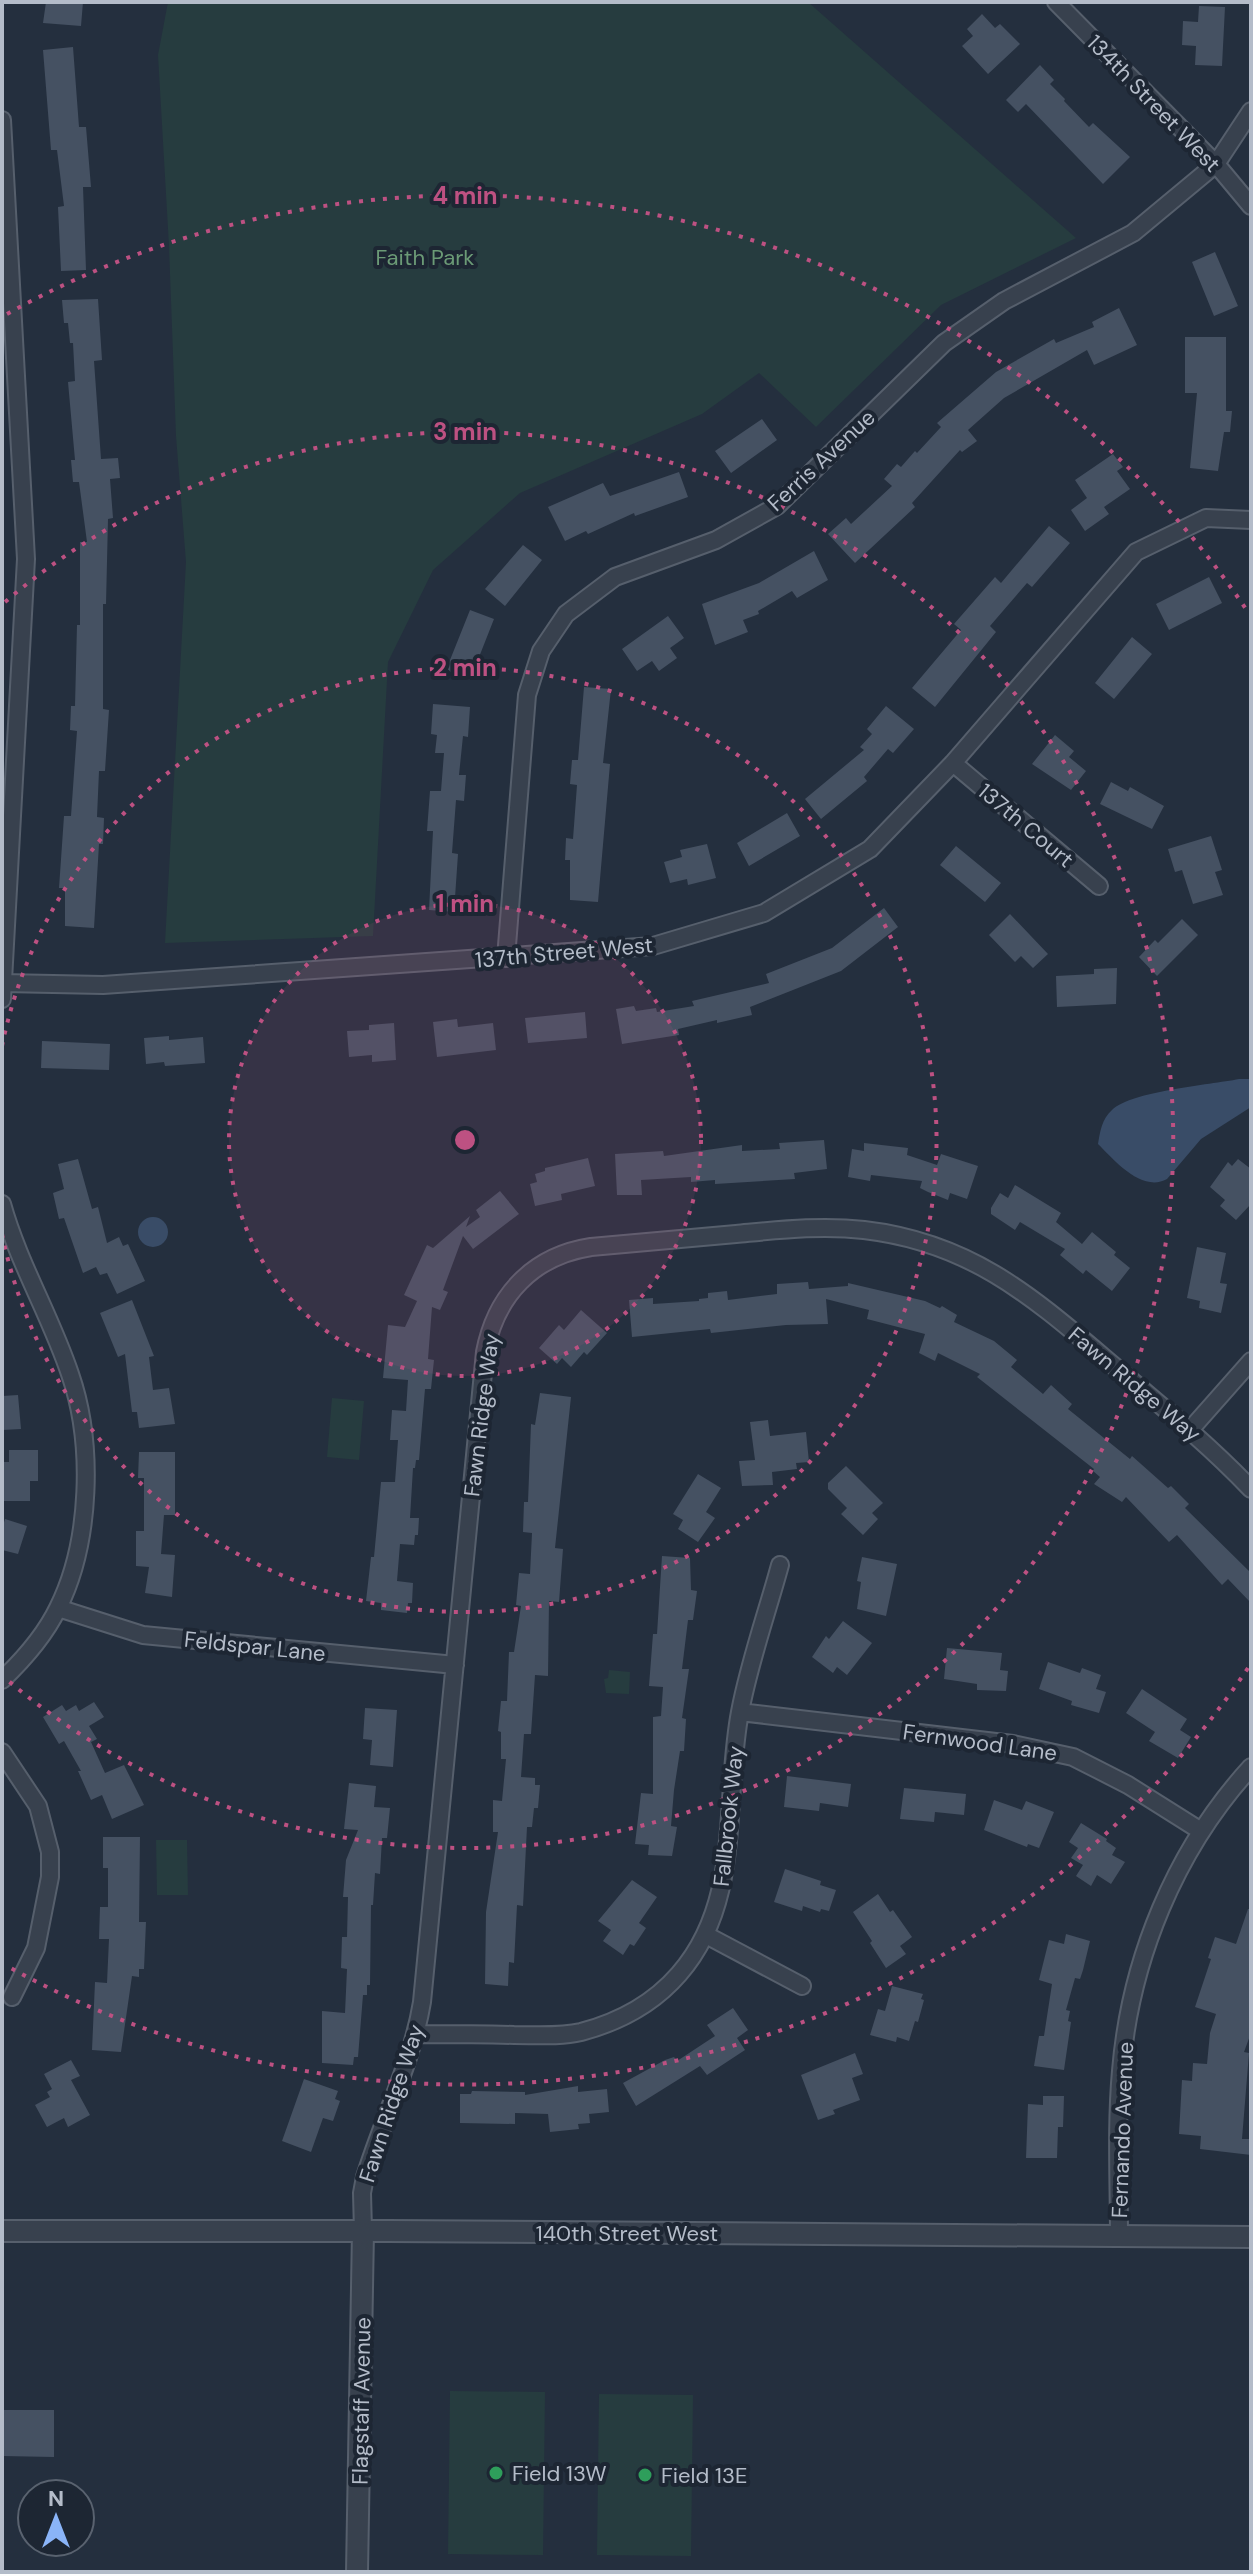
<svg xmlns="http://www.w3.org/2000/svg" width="1253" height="2574" viewBox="0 0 1253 2574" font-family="'DM Sans',sans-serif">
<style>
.green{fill:#263c3f}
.water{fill:#394c67}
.building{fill:#455162}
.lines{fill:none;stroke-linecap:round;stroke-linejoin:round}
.minor-casing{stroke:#565f6c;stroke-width:20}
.tertiary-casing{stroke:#565f6c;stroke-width:24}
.minor{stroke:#38414e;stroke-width:16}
.tertiary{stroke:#38414e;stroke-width:20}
.ring{fill:none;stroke:#bd5182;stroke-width:4;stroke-dasharray:4 8}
.leisure-dot{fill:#2e9e5b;stroke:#1d2633;stroke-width:3}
.labels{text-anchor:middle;stroke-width:8;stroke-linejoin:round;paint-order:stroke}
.street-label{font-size:22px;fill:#b4bcc9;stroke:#1d2633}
.park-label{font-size:22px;fill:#6b9a76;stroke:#1d2633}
.poi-label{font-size:22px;fill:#b4bcc9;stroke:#1d2633;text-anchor:start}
.centre{fill:#bd5182;stroke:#1d2633;stroke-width:4}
.ring-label{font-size:24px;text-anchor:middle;font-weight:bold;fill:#bd5182;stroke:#1d2633;stroke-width:8;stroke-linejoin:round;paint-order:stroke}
</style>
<rect width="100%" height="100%" fill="#242f3e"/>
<path class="green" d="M168,2H808L1076,238L941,305L816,427L759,373L702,414L520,493L433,570L388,662L373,936L165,943L186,562L176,436L169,246L158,55Z
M332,1398L364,1401L359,1460L327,1457Z
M609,1670L630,1672L629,1694L606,1693L604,1679L608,1678Z
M156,1840H187L188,1895H157Z
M450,2391L545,2392L543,2555L448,2554Z
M599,2394L693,2395L691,2556L597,2555Z"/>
<path class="water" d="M1239,1079H1251V1107L1201,1139L1167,1179C1142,1193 1114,1160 1098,1144C1100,1131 1102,1119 1112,1110C1132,1091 1209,1085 1239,1079Z
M138 1232a15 15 0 1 1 30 0a15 15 0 1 1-30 0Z"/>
<path class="building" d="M46,2H83L81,26L43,23Z
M1199,6L1225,7L1222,66L1195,65L1196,46L1182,45L1183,21L1198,22Z
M982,14L995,28L1000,24L1020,44L988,74L962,46L973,36L967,29Z
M73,47L79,127H86L91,187H83L86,270L61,271L58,207L64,206L57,150H51L43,50Z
M1040,65L1054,80L1050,84L1065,99L1064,101L1089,127L1093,123L1130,157L1103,184L1026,104L1018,112L1006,100Z
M1215,252L1238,306L1214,316L1192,262Z
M98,299L102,360L94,361L101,459L118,458L120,478L110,479L113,518L108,519L106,604H103V709L109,710L105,771H99L97,817L104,818L103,844H99L94,928L65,926V888H59L64,816H71L77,731L70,730L71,706H75L77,625H80V542H87L79,482H73L71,460H75L68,382L75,381L73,343H70L68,323H64L62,300Z
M1119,308L1137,345L1094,365L1087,350L1004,398L968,430L977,441L962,452L960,450L912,503L915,507L855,563L828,534L846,518L851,524L892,486L884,479L897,464L901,467L915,451L917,453L941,427L937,423L996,372L1054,339L1056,343L1094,327L1092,322Z
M1185,337H1226V411H1232L1230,432H1224L1218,471L1190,468L1197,393H1185Z
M762,419L777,440L731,473L715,451Z
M1113,454L1123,467L1117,471L1130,489L1104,507L1109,514L1085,531L1071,510L1087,498L1075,480Z
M679,472L688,497L635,516L634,513L588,534L586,531L565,541L548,507L603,483L610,496Z
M1049,526L1070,543L1032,587L1027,583L990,626L996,632L935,707L912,688L961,630L954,624L995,577L1001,583Z
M523,545L542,560L505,606L485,589Z
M814,551L828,580L797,598L792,591L758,611L759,614L743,620L748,632L715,645L702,604L759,583Z
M1209,577L1222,603L1169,630L1156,604Z
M470,610L494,619L470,680L446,670Z
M668,616L684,638L670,648L677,658L659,671L652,661L637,671L622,649Z
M1132,637L1152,654L1114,699L1095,683Z
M584,687L611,689L603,763L610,764L598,902L570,900V860H565L566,838L573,839L577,785L570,784L572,760H578Z
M433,704L470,707L468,737L463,736L459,775H466L464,801L456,800L452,853L458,854L454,912L429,910L433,831H427L430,791H441L444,753H435L437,735L431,734Z
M886,706L914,729L893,753L888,749L864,777L867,781L821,819L805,799L864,750L860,747L872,734L867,729Z
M1055,735L1074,751L1069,757L1086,771L1071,790L1032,764Z
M1111,782L1128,791L1130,787L1164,806L1152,829L1100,804Z
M787,813L800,836L749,866L737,843Z
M1211,836L1222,870L1215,872L1223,895L1193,904L1182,870L1175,872L1168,849Z
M707,844L716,878L688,885L687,879L670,883L664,862L682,857L680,850Z
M956,846L1001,883L985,902L940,865Z
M884,908L898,927L841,971L750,1007L752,1015L717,1023V1020L678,1029L679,1035L622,1044L616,1009L634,1006L636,1011L656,1008L657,1012L694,1006L692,1001L769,983L766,974L832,948Z
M1010,914L1048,954L1033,968L1021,956L1015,962L989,935Z
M1182,919L1198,935L1157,976L1139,957L1155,940L1158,943Z
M1117,968L1116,1004L1057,1007L1056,976L1094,974V969Z
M585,1012L587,1038L528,1043L525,1018Z
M457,1019L458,1027L493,1023L496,1050L437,1057L433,1022Z
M394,1023L396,1060L372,1062V1055L349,1057L347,1031L369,1030V1025Z
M169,1036V1040L203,1037L205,1063L165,1066L164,1062L146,1064L144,1038Z
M42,1041L110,1044L109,1070L41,1068Z
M824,1140L827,1169L794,1173L795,1179L715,1184V1180L691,1182V1177L641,1180L642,1195H617L615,1154L663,1151L664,1156L742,1145V1151L780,1149L779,1143Z
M864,1143L908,1148L907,1155L937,1165L941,1154L978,1166L967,1199L950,1193L948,1200L928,1192L920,1188L922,1181L871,1175L870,1181L848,1177L852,1149L864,1151Z
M588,1158L595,1186L561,1194L562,1200L535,1206L530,1184L537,1182L535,1174L545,1171V1168Z
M78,1159L92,1209L98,1207L107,1243L119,1237L123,1246L128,1244L145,1281L117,1294L107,1273L100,1275L96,1267L83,1273L64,1218L59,1219L53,1193L64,1189L58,1164Z
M1238,1159L1251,1169V1204L1236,1220L1220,1206L1225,1200L1210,1187L1228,1162L1232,1166Z
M1015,1185L1061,1213L1056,1222L1082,1244L1092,1232L1116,1252L1114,1255L1130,1268L1112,1291L1086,1270L1083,1274L1060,1255L1065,1249L1020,1222L1015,1230L991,1214V1208L1000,1193L1008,1198Z
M500,1191L519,1214L473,1249L463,1236L443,1290L448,1292L440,1310L432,1307L428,1359L434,1360L431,1389H425L419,1460H416L415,1468H413L410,1518H419L418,1535H415L414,1545L400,1544L397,1581L413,1583L412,1603H408L407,1613L381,1610V1603L366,1601L371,1557H374L381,1482H395L398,1440H390L392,1410L406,1411L408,1380L383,1378L388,1325L405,1327L417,1301L404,1295L427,1245L433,1248L470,1216L466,1227L480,1217L476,1210Z
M1197,1247L1226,1253L1220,1283L1227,1284L1221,1313L1199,1308L1200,1301L1187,1298Z
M808,1282L809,1289L848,1286V1283L925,1301L940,1308L942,1306L957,1315L954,1322L994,1341L1017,1360L1011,1367L1043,1394L1051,1385L1072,1404L1068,1409L1130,1459L1132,1456L1168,1488L1171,1486L1189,1504L1185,1508L1251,1573V1603L1228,1579L1222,1585L1177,1535L1169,1542L1126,1497L1122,1502L1094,1484L1100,1477L1093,1471L1094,1469L977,1377L980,1374L938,1353L935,1361L919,1353L925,1334L867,1319L869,1310L826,1299L828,1324L786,1325L711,1333L710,1329L632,1337L629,1300L653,1298V1304L699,1301V1299L708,1298V1293L727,1291L728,1300L777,1294V1284Z
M132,1300L154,1356L149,1357L153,1390L169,1388L175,1424L139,1428L137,1412H132L125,1354L118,1357L100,1313Z
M581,1310L607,1333L587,1355L584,1352L571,1367L562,1358L557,1364L539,1348L559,1325L564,1330Z
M540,1393L571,1397L555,1548L563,1549L559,1602L549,1601L548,1676L535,1675L531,1734H524L521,1777L535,1778V1785H540L538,1808H534L532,1827H527L523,1906L517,1905L514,1963L509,1962L508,1986L485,1984L486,1912L498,1832H493V1800L502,1801L506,1759H501V1732L498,1731L501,1701H507L509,1652H514L521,1606L516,1605L519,1573L530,1574L532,1533L523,1532L524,1502H528L531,1424L535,1425Z
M18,1395L21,1429L2,1430V1396Z
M768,1420L770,1436L806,1432L809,1462L796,1463L797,1469L772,1472L773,1485L742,1486L739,1461L755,1460L750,1422Z
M9,1450H38V1481H30V1501H2V1462H9Z
M139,1452H175V1515H164L161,1554L175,1555L172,1597L145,1593L149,1567L136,1566V1531H144V1478H138Z
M846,1466L883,1503L872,1513L878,1519L863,1535L841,1514L847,1508L828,1489V1483Z
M698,1474L721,1488L706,1512L715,1518L698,1542L678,1529L683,1520L673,1514Z
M5,1519L27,1526L18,1554L2,1550V1529Z
M662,1556L690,1558L691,1590L697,1591L693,1620H688L682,1669H689L682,1718L686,1719L684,1751H680L674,1790L671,1826L677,1827L672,1856L648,1855L649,1845L635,1844L641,1793L653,1794V1717L661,1716L663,1687L649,1686L653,1634H657Z
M862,1557L897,1564L886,1616L857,1609L861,1582L857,1581Z
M843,1621L872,1643L847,1675L837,1667L833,1673L812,1657L826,1636L829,1639Z
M947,1648L1002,1653L1000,1670L1008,1671L1006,1691L977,1690V1684L944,1679Z
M1048,1662L1080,1673L1082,1668L1101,1675L1096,1689L1106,1692L1099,1713L1071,1705L1072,1701L1039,1689Z
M1142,1689L1187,1719L1180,1730L1191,1737L1178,1758L1149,1741L1155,1732L1126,1713Z
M94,1702L104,1717L89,1726L97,1739L91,1742L105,1773L124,1765L144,1805L112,1819L102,1795L91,1800L78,1771H81L64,1741L59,1744L43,1717L62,1705L66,1711L76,1705L79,1711Z
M365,1708L397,1710L393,1767L370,1765L372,1740L363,1739Z
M787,1776L851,1784L848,1807L820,1803L819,1811L784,1807Z
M349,1783L376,1786L374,1807L390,1808L387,1838H382L380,1874L375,1873L373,1905H371L370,1985H367V1995H363L358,2057H354L353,2065L322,2063V2011L345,2013L347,1969L341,1968L342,1937H347L348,1897H343L346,1860L358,1830L344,1829Z
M904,1788L966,1794L964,1815L935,1812L934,1822L900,1819Z
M994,1800L1022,1810L1026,1801L1054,1812L1039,1848L1028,1844L1027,1847L984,1830Z
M1081,1823L1107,1839L1106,1841L1116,1848L1112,1855L1125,1862L1111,1884L1097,1875L1091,1886L1076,1876L1083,1865L1071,1858L1078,1848L1069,1842Z
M103,1837H140L139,1922H146L144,1969H139V1977L132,1976L121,2052L92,2050L95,1982L107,1983L109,1939H99L100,1907H108V1868H103Z
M785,1869L821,1881L820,1885L836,1890L829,1911L821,1909L820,1912L803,1906L802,1911L774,1902Z
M632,1880L657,1897L639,1923L646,1928L634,1946L630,1944L623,1955L603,1941L611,1930L598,1921Z
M878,1894L890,1912L893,1910L912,1937L900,1946L906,1954L886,1968L870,1943L872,1941L853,1912Z
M1248,1909H1251V2033L1244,2052L1249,2053L1242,2139H1251V2155L1200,2149L1201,2136L1179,2134L1182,2080L1192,2081L1193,2063L1207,2064L1210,2033L1216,2014L1195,2007L1211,1959L1208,1958L1215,1937L1236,1944Z
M1066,1934L1090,1941L1083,1970L1080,1979L1075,1978L1066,2010L1070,2011L1068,2021L1071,2022L1064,2070L1034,2066L1039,2036H1044L1052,1984L1039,1980L1049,1940L1064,1944Z
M892,1986L923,1994L921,1999L924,2000L918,2022L915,2021L909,2041L897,2037L896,2042L870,2035L878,2009L885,2011Z
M733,2008L748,2030L737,2038L745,2050L707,2075L700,2066L636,2106L623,2083L665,2060L674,2057L677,2061L715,2036L707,2025Z
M855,2053L863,2074L852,2078L860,2100L833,2110L835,2114L818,2120L801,2075Z
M71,2060L80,2076L71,2080L90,2115L68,2127L64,2118L47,2127L35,2105L50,2097L47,2092L52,2089L44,2074Z
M304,2079L338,2091L335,2099L340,2101L333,2121L323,2118L311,2152L282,2141Z
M578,2086V2092L607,2089L609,2112L589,2114L590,2123L578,2124L579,2129L550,2132L548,2114L515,2113V2124L460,2123V2094H471L472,2091L525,2092V2095Z
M1043,2096H1064L1063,2127H1058L1057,2158H1026L1028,2104L1043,2105Z
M2,2410H54V2457L2,2456Z"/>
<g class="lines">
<g class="minor-casing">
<path id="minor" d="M1056,2L1216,164L1251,206
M2,120L26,559L2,999
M953,763L1099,886
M506,958L527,695L541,651L566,614L615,577L716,540L777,506L944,343L1004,301L1133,233L1216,164L1251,111
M3,983L103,985L653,946L764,913L870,849L953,763L1136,552L1206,518L1251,520
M2,1204C18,1262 51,1317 70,1374C94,1443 91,1542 58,1608C45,1635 24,1659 2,1680
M1190,1430L1251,1361
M58,1608L143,1635L455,1665
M740,1712L1013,1744L1073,1757L1128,1785L1201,1831
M2,1752L38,1806L50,1852V1877L36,1948L12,1997
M706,1935L802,1986
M417,2034C449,2034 482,2034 514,2035C536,2035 560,2037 581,2032C619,2022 653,2004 679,1974C743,1901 723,1801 740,1712C749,1663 767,1613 780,1565
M363,2231L362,2193L365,2177C383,2118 412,2063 422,2002L485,1352C496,1295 533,1256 591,1247C639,1243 688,1238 736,1234C779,1230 821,1225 864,1230C976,1243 1038,1302 1120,1371C1165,1409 1210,1446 1251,1489
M1119,2237C1119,2182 1116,2126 1121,2071C1130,1960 1175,1850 1251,1767"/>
</g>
<g class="tertiary-casing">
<path id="tertiary" d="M2,2231H388L1251,2237
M357,2572L363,2231"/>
</g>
<use href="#minor" class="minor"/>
<use href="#tertiary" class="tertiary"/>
</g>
<circle cx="465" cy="1140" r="236" fill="#bd5182" fill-opacity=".12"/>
<g class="ring">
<circle cx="465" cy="1140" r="236"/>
<path d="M2 1046A472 472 0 1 1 2 1234"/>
<path d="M5 602A708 708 0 1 1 5 1678"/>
<path d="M1248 1668A944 944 0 0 1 7 1966M7 314A944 944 0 0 1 1248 612"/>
</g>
<g class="leisure-dot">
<circle cx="496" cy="2473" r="8"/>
<circle cx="645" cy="2475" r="8"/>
</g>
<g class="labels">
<g class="street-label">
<text transform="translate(1154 103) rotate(46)" y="8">134th Street West</text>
<text transform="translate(821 460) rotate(-43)" y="8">Ferris Avenue</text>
<text transform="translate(1026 825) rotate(40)" y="8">137th Court</text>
<text transform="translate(564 952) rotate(-5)" y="8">137th Street West</text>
<text transform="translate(1135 1384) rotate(40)" y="8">Fawn Ridge Way</text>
<text transform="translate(481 1415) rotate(-83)" y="8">Fawn Ridge Way</text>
<text transform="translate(255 1646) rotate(6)" y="8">Feldspar Lane</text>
<text transform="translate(980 1742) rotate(8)" y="8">Fernwood Lane</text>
<text transform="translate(728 1816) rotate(-84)" y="8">Fallbrook Way</text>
<text transform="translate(391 2103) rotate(-72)" y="8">Fawn Ridge Way</text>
<text transform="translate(1122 2130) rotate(-88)" y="8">Fernando Avenue</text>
<text x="627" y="2241">140th Street West</text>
<text transform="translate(361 2401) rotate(-89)" y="8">Flagstaff Avenue</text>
</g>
<g class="park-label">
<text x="425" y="265">Faith Park</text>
</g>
<g class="poi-label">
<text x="512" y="2481">Field 13W</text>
<text x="661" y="2483">Field 13E</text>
</g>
</g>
<circle cx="465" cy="1140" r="12" class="centre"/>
<g class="ring-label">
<text x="465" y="204">4 min</text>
<text x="465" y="440">3 min</text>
<text x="465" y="676">2 min</text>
<text x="465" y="912">1 min</text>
</g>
<rect width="1253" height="2574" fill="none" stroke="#b4bcc9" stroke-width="8"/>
<g transform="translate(56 2518)"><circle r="38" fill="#1d2633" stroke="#59626f" stroke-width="2"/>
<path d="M0-6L14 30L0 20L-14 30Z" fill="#8ab4f8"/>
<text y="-12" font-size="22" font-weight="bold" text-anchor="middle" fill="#b4bcc9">N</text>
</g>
</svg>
